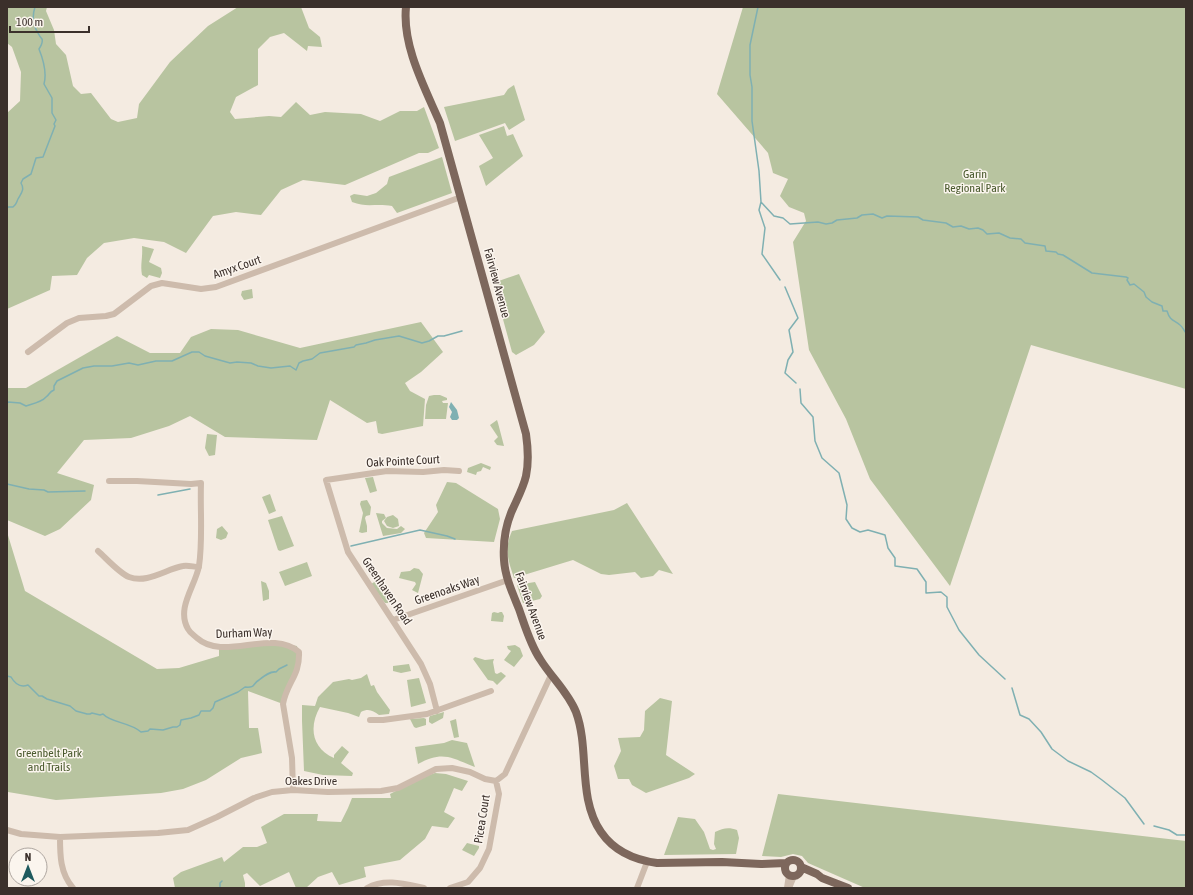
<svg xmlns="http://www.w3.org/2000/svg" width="1193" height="895" viewBox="0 0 1193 895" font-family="'Asap Condensed',sans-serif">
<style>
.green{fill:#b8c4a0}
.water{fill:#7fb0b2}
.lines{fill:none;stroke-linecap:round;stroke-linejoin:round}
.stream{stroke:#7fb0b2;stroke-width:1.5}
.minor{stroke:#cdbbac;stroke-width:6}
.major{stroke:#7d675c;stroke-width:8}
.labels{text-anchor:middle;stroke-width:3;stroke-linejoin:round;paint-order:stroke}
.park-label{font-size:12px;fill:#4a5a2e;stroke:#fbf5ee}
.street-label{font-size:12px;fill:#3b302b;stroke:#fbf5ee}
</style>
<rect width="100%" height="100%" fill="#f4ebe1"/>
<path class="green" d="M7,7H47L46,11L54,30L56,44L66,55L73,86L81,94L91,93L111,119L118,122L137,118L139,104L170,62L208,26L238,7H301L309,28L320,37L322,47L308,46L307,51L284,33L270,37L258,49V85L236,97L230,112L235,119L269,116L281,117L296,102L310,115L325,112L361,114L380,121L400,111H417L424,107L439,148L428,153H419L345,185L303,180L281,190L261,215L236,212L213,216L186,253L164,242L134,238L104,243L87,258L77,275L52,276L50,290L7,309V113L20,101L21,72L12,47L7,43Z
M743,7H1186V389L1031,345L950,586L870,479L846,419L809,350L793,242L806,221L804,213L789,207L780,196L788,179L773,173L768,153L717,94Z
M514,85L525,120L509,130L505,123L455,141L444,107L504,95L508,89Z
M504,126L507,136L513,134L523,156L486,186L479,166L493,158L479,135Z
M442,157L452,193L397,213L392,206C376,203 367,208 352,202L350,196L354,194L367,196L376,193L387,184L389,177Z
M142,246L154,249L149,262L161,268L162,273L160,278L149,275L147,278L142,275C140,265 143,257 142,246Z
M519,274L545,332L534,345L516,355L512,352L493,283Z
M252,289L253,298L244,300L241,295L242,291Z
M421,322L443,352L421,372L405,383L410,391L425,399L423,426L382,434L378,433L376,421L367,423L330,400L317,440L225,437L190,416L169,426L131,438L84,440L57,473L94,485L91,500L60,529L45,536L7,520V388H26L117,336L150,353H180L191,337L211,329L238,330L300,348Z
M434,395H440L447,398V400L442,401L443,403H448L446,419H425L426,405L429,396Z
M497,420L498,423L504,446L497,445L494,441L498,437L490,425Z
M207,434L217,435L215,455L209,456L205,448Z
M481,463L491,467L490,470L483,467L481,471L477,472L476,475L467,472L468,468Z
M373,477L377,491L370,493L365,478Z
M447,482L456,483L498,509L500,519L494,542L426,538L424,533L438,512L436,505Z
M270,494L276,511L269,514L262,497Z
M367,500L371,507L370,515L366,516L365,518L367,526V532L362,533L359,532L363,513L360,504L361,501Z
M627,503L673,574L659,570L653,576L641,578L635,572L609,575L601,574L573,560L514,578C508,560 504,549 512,531L614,510Z
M376,513L384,514L386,518L382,521V523L387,528L397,529L401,526L405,529L401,533L383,536Z
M393,515L398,519L399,526L393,528L387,526L384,521L387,517Z
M282,516L294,546L280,551L278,550L268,520Z
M222,526L228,533L226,538L221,540L216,538L217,529Z
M7,532L25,591L157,669L179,668L219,656V649L276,643L297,646L299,656L283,704L248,691L249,728H258L262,753L241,758L206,780L183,789L161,793L56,800L8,792L7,791Z
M307,562L312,576L285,586L279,572Z
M414,568L419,569L423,574L418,593L412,590L416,584L415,582L399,578L401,572L410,571Z
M261,581L266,583L269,591V599L263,601Z
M376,581L391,603H385L371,584Z
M535,582L542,596L540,599L523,603L517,585Z
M494,612L498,613L500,612H502L504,616L503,622L491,621L492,613Z
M515,645L520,648L523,656L514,667L504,660L511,651L508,649L507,646Z
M475,657L485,660L494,659L493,662L495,673L497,674L501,672L506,676L497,685L493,681L488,680L473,659Z
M409,664L411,671L401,673L393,671V666Z
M367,674L371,686L374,685L377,692L390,710L389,714L379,715C373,711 369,708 361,712L359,717L348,713L320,707C309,726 311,748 334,758V755L342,746L349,752L341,763L353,773L352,776L323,775L304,771L302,721V705L315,706L318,697L333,682L349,679L352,680L361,678Z
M419,678L426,703L411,707L407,680Z
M660,698L672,701L666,755L695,774L689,778L646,793L632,785L629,779H618L614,766L621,751L618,738L640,737L644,730L645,711Z
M444,712L443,718L432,724L429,722V718L430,716Z
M424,718L426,719V725L416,728L414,727L410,719Z
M456,719L459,737L454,738L450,721Z
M452,740L467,743L475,767C452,758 443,750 418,764L415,747L444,743Z
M435,773L446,774L468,781L462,791L454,788L444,812L455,818L448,828L432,826L425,839L400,860L364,867L366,877L339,885L332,872L318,877L306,888H296L289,872L260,886L247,873L243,875L245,883V888H175L173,878L181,872L222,857L224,862L243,847H257L267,843L261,827L284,814H318L317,821L341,822L348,808L352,798H391L390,794L423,777Z
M778,794L1186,841V888H865L808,863L802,856L793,854L781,857L762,856Z
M678,817L695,819L704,832L710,849L713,850L716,849L714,844L715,832C723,828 729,827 737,830L739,838L736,854L664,855Z
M467,843L479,846V848L474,856L462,850Z"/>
<path class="water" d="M451,402L457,410L459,418L457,420H452L450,417L452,412L449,407Z"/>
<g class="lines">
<path class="stream" d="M758,7L750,45V75L752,87V121L759,171L761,202L759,210L765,228L762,254L780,280
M761,202L774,216L783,218L790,224L818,222L826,224L832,223L837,220L857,218L862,215L873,214L882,218L887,216L918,217L923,220L946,223L953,227L961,226L969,229L978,228L983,230L987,234L999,233L1010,238L1021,239L1025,243L1045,246L1046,251L1056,252L1058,254L1063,255L1092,273L1126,277L1128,278L1127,280L1130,285L1134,284L1144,292L1146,297L1152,302L1162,306L1163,311H1167C1170,321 1174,320 1180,325C1183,327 1184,331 1186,333
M7,209L8,207H13C17,204 16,203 18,199C21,193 25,190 21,183L23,179L31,174L36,158L43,157L55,126L54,124L56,120L52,113V98L44,84C47,73 43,59 39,49C41,46 43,42 42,39C41,38 39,35 38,33C33,25 32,16 35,7
M785,287L798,318L789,330L793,352L788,360L785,373L796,383
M800,389L801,403L813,417L815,441L822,458L839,473L847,505L846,519L852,528L860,532L868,530L885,535L888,548L895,558V566L917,569L926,582V593L941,592L947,597V607L959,630L979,655L1005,679
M7,404L8,402L20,403L26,406C32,404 42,402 46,397C50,394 49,392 54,390V386L57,381L83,368L94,366H112L129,363L138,365L156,361H172L192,352H199L205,356L230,363L237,362L251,363L258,366L271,368L290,366L296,370L299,363L303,361L312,359L320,353L354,347L356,345L366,343L375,340L399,336L422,343L429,341L438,336H444L462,331
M7,484L29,489L44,490L48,492L85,491
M158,495L190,489
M351,546L420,530L447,536L455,539
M7,676L11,677C15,684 20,688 28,685L39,696H42L47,699L70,706L76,711L87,714H90L92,713L100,715L103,714C111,723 130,722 141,732L148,731L150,729L163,730L173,727H177L180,725L181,720L191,718L199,715L201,711H210L213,708L215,702L238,692L245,687C256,688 252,684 259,680C264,676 270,671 276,672L279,669L287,665
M1012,688L1020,715L1029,719L1041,732L1052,749L1068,761L1091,772L1102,780L1125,798L1144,824
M1154,826L1169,830L1177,835H1186
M220,888V883L222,881"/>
<path class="minor" d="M28,352L67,323L79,318L106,316L114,314L151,286L162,283L201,289L216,287L461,197
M109,481H137L191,484L201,483C200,510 203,540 199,566C195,587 176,608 188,629C190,633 194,635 197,638C224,662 271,628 299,652C300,676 287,682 283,704L292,758L293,790
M98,551C106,558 119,573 129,577C147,584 166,569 183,566C188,565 194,567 199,567
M393,620L508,580
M437,711L430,684L421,664L348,552L326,480L387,471L423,472L444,470L459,471
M370,720H383L427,714L491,691
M7,830L21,834L60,837L158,833L188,830L217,817L254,798L272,792L293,790L328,792L381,791L398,788L436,769L452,768L470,772L485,779L496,781L505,774L551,675
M60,837C60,855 60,873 73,888
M367,888C385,878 405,884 424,888
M450,888L468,882L480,868L489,849L499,794L496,781
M637,888L647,862
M787,888L789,875
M789,888L794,876"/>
<path class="major" d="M406,7C402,46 425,88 440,123L526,434C528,448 529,462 526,476C523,489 516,501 511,513C505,528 503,545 504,560C505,577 513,594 519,609C525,626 530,644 540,659C551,677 568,692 576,712C590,750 577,797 601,832C614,851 635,860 657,863L722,862L761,864L786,863
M785 868a8 8 0 1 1 16 0a8 8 0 1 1-16 0Z
M801,867L817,874L822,878L848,888"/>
</g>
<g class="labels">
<g class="park-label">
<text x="975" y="178">Garin<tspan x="975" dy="14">Regional Park</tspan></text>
<text x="49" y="757">Greenbelt Park<tspan x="49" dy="14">and Trails</tspan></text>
</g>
<g class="street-label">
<text transform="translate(237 267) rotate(-19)" y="4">Amyx Court</text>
<text transform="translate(497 283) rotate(75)" y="4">Fairview Avenue</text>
<text transform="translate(403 461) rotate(-3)" y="4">Oak Pointe Court</text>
<text transform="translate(447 590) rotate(-19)" y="4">Greenoaks Way</text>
<text transform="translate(387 591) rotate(56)" y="4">Greenhaven Road</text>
<text transform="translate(531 606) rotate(70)" y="4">Fairview Avenue</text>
<text transform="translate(244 633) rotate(-2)" y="4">Durham Way</text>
<text x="311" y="785">Oakes Drive</text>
<text transform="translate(482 819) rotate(-81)" y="4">Picea Court</text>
</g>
</g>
<rect width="1193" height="895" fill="none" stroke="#3b302b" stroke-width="16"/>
<g transform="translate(28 867)"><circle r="19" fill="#fbf5ee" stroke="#aea6a0"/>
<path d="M0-3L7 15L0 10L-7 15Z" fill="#1f5a5e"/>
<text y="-6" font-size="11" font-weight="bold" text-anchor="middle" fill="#3b302b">N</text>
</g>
<path d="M10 26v6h79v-6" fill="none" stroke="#3b302b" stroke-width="2"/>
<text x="16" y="26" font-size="12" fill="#3b302b" stroke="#fbf5ee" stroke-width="3" paint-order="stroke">100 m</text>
</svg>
